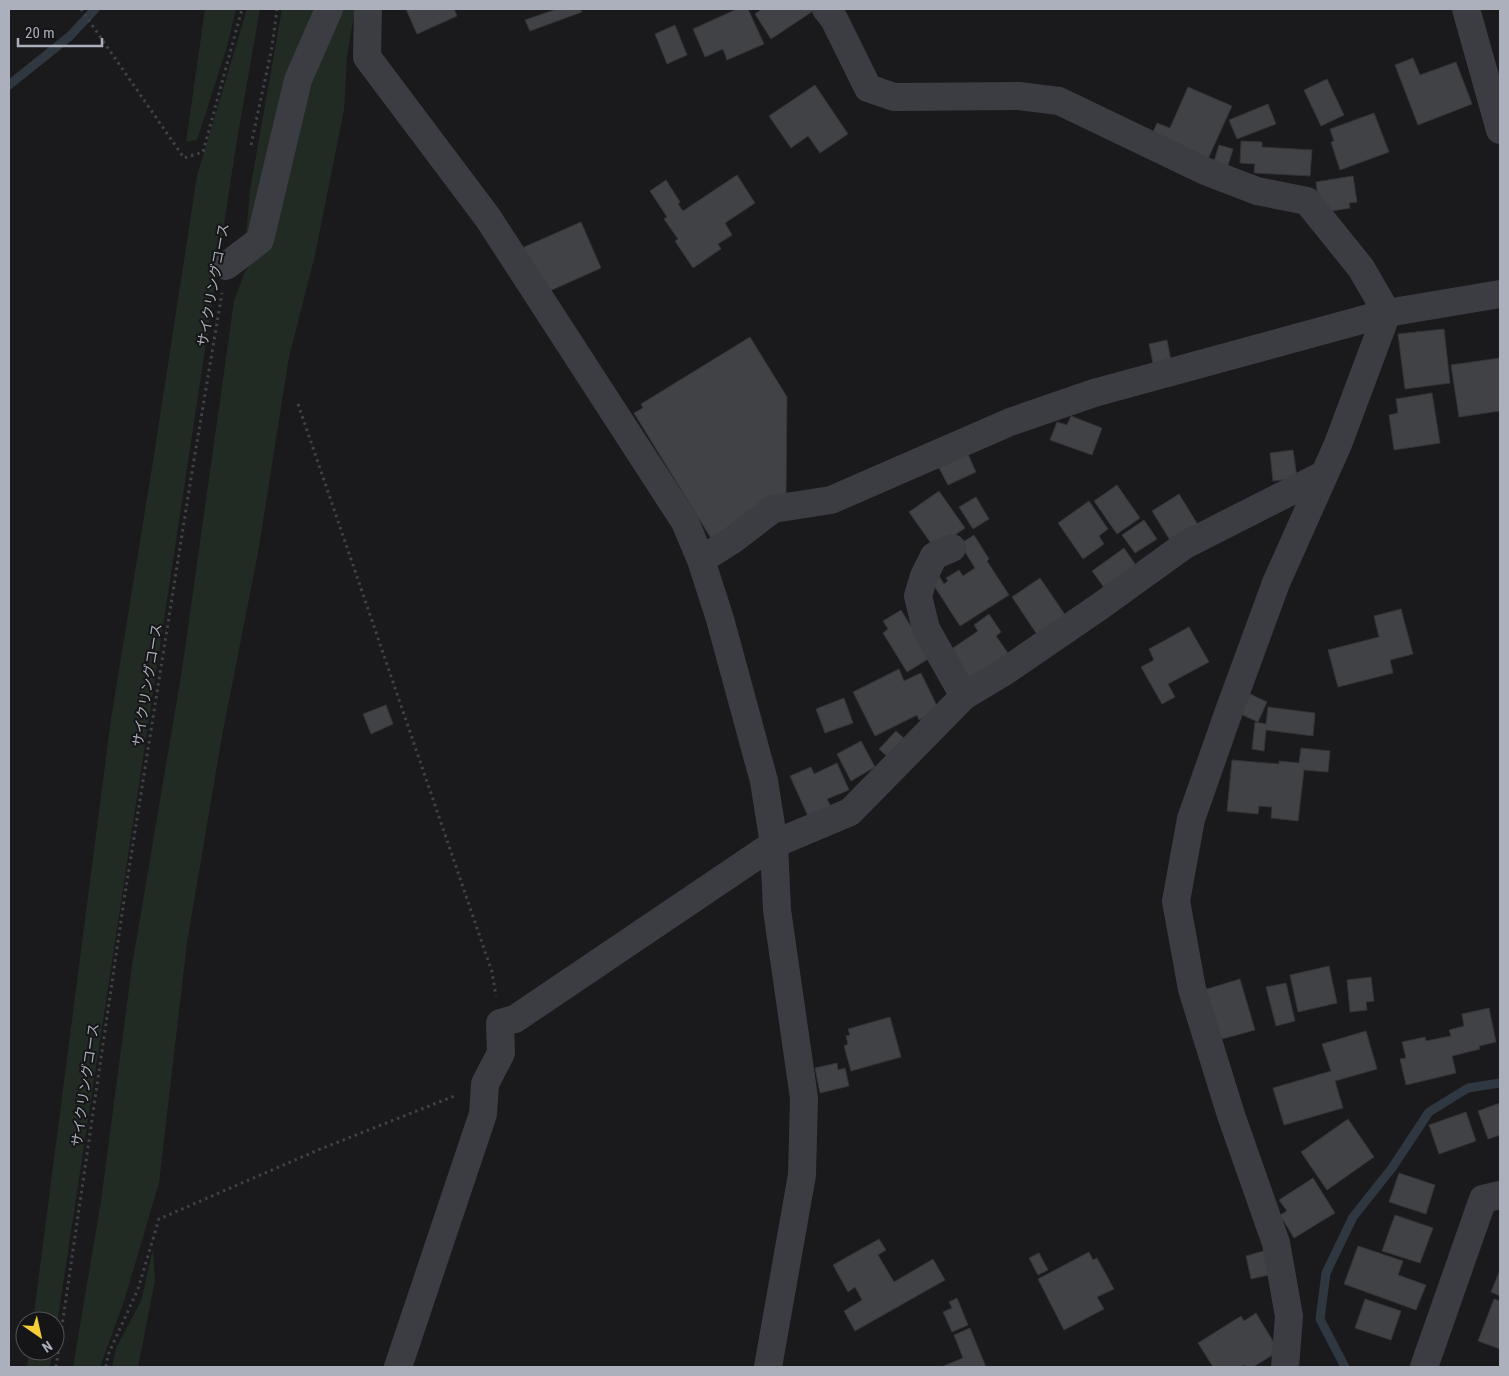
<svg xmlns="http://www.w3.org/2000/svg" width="1509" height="1376" viewBox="0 0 1509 1376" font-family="'Roboto Condensed','Noto Sans JP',sans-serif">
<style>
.green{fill:#212a23}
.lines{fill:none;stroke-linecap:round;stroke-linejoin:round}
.stream{stroke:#2f3741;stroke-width:9}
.building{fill:#414246;stroke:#343438}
.path{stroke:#404248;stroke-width:3;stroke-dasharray:2.5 4;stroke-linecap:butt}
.minor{stroke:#3c3d43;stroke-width:28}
.labels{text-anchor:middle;stroke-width:4;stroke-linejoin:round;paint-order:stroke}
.street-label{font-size:14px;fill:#acafbc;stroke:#151517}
</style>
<rect width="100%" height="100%" fill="#1a1a1c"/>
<path class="green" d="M205,9H236L227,47L197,140L186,142Z
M247,9H260L236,146L55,1337V1321H33L111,719L155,449L197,176Z
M282,9H323L256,228L246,235L250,190Z
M338,9H355L347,57L344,110L315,255L289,357L258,553L222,736L187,943L159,1183L124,1301L100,1367H73L101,1201L132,966L182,670L234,301L245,271L269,241L305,87Z
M153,1249L155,1281L138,1367H112L116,1348L141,1301Z
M29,1351H53L50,1367H27Z"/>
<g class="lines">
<path class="stream" d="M9,85L70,36L95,9
M1345,1367L1320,1319L1326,1273L1353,1217L1392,1168L1429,1112L1468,1088L1500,1083"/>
</g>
<path class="building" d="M406,9H454L457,16L417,34Z
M557,9H580L582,12L530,31L525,20Z
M737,9H748L764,44L727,60L723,49L705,57L693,29Z
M762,9H811L813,11L771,39L755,14Z
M675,25L687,55L667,64L655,34Z
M1413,58L1420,75L1456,62L1472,104L1418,125L1395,65Z
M1327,79L1344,115L1321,126L1304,90Z
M815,85L848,134L820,153L808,136L791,148L769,116Z
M1188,87L1232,106L1207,161L1151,137L1157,123L1170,128Z
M1268,104L1276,124L1237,139L1229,120Z
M1374,113L1389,152L1340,170L1331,142L1334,141L1330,129Z
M1241,141L1262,142V147L1312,150L1310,176L1254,173L1255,164L1240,163Z
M1219,145L1233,149L1226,172L1212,168Z
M737,175L755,203L725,223L732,235L718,244L721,249L693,268L675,241L678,239L664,219L667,217L650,191L666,180L680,202L678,204L683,211Z
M1353,176L1357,202L1349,203L1350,208L1320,213L1316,182Z
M581,222L601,268L543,294L522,248Z
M1444,329L1450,383L1405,389L1398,334Z
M750,337L787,397L786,493L712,540L634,413L643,408L641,404Z
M1167,340L1172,365L1154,368L1149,344Z
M1500,358V411L1459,417L1451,365Z
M1432,393L1440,443L1394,450L1389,415L1398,413L1396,399Z
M1071,416L1102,428L1092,455L1050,440L1057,422L1067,425Z
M1293,450L1297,478L1273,481L1270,453Z
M967,452L976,472L948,485L938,466Z
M1117,485L1140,518L1117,534L1094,501Z
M939,491L965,528L935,549L909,512Z
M1179,494L1200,528L1173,545L1152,511Z
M976,497L989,519L973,529L959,507Z
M1089,501L1108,529L1099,536L1104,544L1083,559L1058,523Z
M1144,520L1157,539L1135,553L1122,535Z
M974,535L989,559L987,561L1009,595L960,626L931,581L939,576L944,584L948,581L946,578L959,570L963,576L975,568L960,544Z
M1124,548L1140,571L1108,593L1092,571Z
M1040,578L1066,616L1038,636L1012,597Z
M1401,609L1413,654L1390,660L1393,673L1338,687L1328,650L1379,637L1374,616Z
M901,610L930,658L907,672L883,633L888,629L883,621Z
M989,614L1001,632L996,636L1010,656L971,682L950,650L978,631L974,625Z
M1189,627L1209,662L1168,684L1175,697L1162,704L1141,667L1154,660L1149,649Z
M899,669L904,681L921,673L939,710L919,720L917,715L875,736L853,692Z
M1246,692L1267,702L1258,722L1236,712Z
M844,698L853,723L825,733L816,709Z
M386,705L393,724L371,734L363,714Z
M1268,707L1315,713L1313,736L1266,730L1264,751L1252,749L1255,722L1266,724Z
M896,731L907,741L890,759L879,749Z
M861,741L875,767L851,781L837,754Z
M1301,748L1330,751L1328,772L1304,770L1298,821L1271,818L1272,807L1259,806L1258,814L1227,811L1232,760L1279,764V761L1299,763Z
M837,763L849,790L827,799L834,813L811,823L790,776L811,767L814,774Z
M1329,966L1337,1003L1298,1012L1290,975Z
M1371,977L1374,1001L1366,1002L1367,1010L1350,1012L1347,980Z
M1240,979L1255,1030L1211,1042L1197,992Z
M1286,983L1295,1021L1276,1026L1266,987Z
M1489,1008L1496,1042L1479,1046L1480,1049L1452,1056L1456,1073L1406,1085L1400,1059L1406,1058L1402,1042L1425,1037L1426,1041L1451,1036L1449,1030L1464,1026L1462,1014Z
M890,1017L901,1057L851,1071L844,1046L848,1044L846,1036L850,1035L848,1029Z
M1366,1031L1377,1069L1335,1081L1343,1108L1284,1125L1273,1088L1331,1071L1322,1044Z
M837,1063L838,1070L845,1068L849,1086L820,1093L815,1068Z
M1500,1103V1135L1488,1139L1478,1111Z
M1466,1112L1476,1141L1439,1154L1429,1125Z
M1348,1119L1374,1157L1327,1190L1301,1152Z
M1399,1173L1435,1185L1426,1214L1389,1202Z
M1313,1178L1335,1213L1294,1238L1280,1215L1287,1211L1279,1200Z
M1395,1215L1433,1228L1420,1263L1382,1251Z
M879,1239L886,1250L878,1255L894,1282L933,1259L945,1280L855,1331L844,1311L862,1300L855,1287L848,1292L833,1265Z
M1358,1246L1403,1261L1398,1275L1426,1285L1416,1310L1344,1284Z
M1267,1250L1273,1274L1251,1279L1246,1256Z
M1089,1252L1093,1260L1097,1258L1114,1289L1097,1297L1104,1309L1064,1330L1038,1279Z
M1039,1253L1048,1270L1038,1275L1029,1258Z
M1500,1270V1296L1491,1292Z
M957,1298L968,1325L952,1332L943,1312L952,1308L949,1302Z
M1365,1299L1401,1311L1391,1340L1355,1328Z
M1494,1299L1500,1301V1349L1478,1341Z
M1256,1313L1279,1351L1253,1367H1247L1245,1365L1241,1367H1213L1198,1343L1241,1316L1244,1321Z
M970,1328L986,1367H941L963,1358L954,1335Z"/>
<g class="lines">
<path class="path" d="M81,9L184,158L203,152L242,9
M251,145L272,47L277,9
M298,404L492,972L496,996
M56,1367L123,907L191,478L222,293
M106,1367L108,1355L138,1289L159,1219L318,1150L457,1095"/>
<path class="minor" d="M368,9L367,57L488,218L685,522L701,560L720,619L764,781L774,844L777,910L804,1098L802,1175L768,1367
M826,9L834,19L868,88L894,97L1019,96L1059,101L1205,171L1257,191L1307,201L1361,268L1387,313
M1466,9L1500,130
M226,266L260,240L298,80L329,9
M952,548L934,556L924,576L918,596L926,629L964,696
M701,560L734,539L773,509L831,500L1010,422L1094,393L1387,313L1500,294
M398,1367L483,1114L485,1084L501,1053L500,1023L515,1019L774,844L850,812L964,696L1004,672L1099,607L1185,545L1323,475
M1285,1367L1289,1316L1276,1243L1231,1115L1192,989L1176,901L1191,819L1229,711L1276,583L1338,444L1387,313
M1424,1367L1483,1199L1500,1195"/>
</g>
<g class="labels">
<g class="street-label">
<text transform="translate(213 285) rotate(-80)" y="5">サイクリングコース</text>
<text transform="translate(147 685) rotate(-81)" y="5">サイクリングコース</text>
<text transform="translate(85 1085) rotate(-82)" y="5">サイクリングコース</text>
</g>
</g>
<rect width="1509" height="1376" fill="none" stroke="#acafbc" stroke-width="20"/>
<g transform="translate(40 1336) rotate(146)"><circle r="24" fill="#151517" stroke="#515359"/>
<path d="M0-4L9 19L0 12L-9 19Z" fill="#f7ce37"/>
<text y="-8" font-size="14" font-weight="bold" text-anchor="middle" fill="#acafbc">N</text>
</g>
<path d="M18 38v8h84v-8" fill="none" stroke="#acafbc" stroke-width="2.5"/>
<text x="25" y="38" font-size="15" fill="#acafbc" stroke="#151517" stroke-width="4" paint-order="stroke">20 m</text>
</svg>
